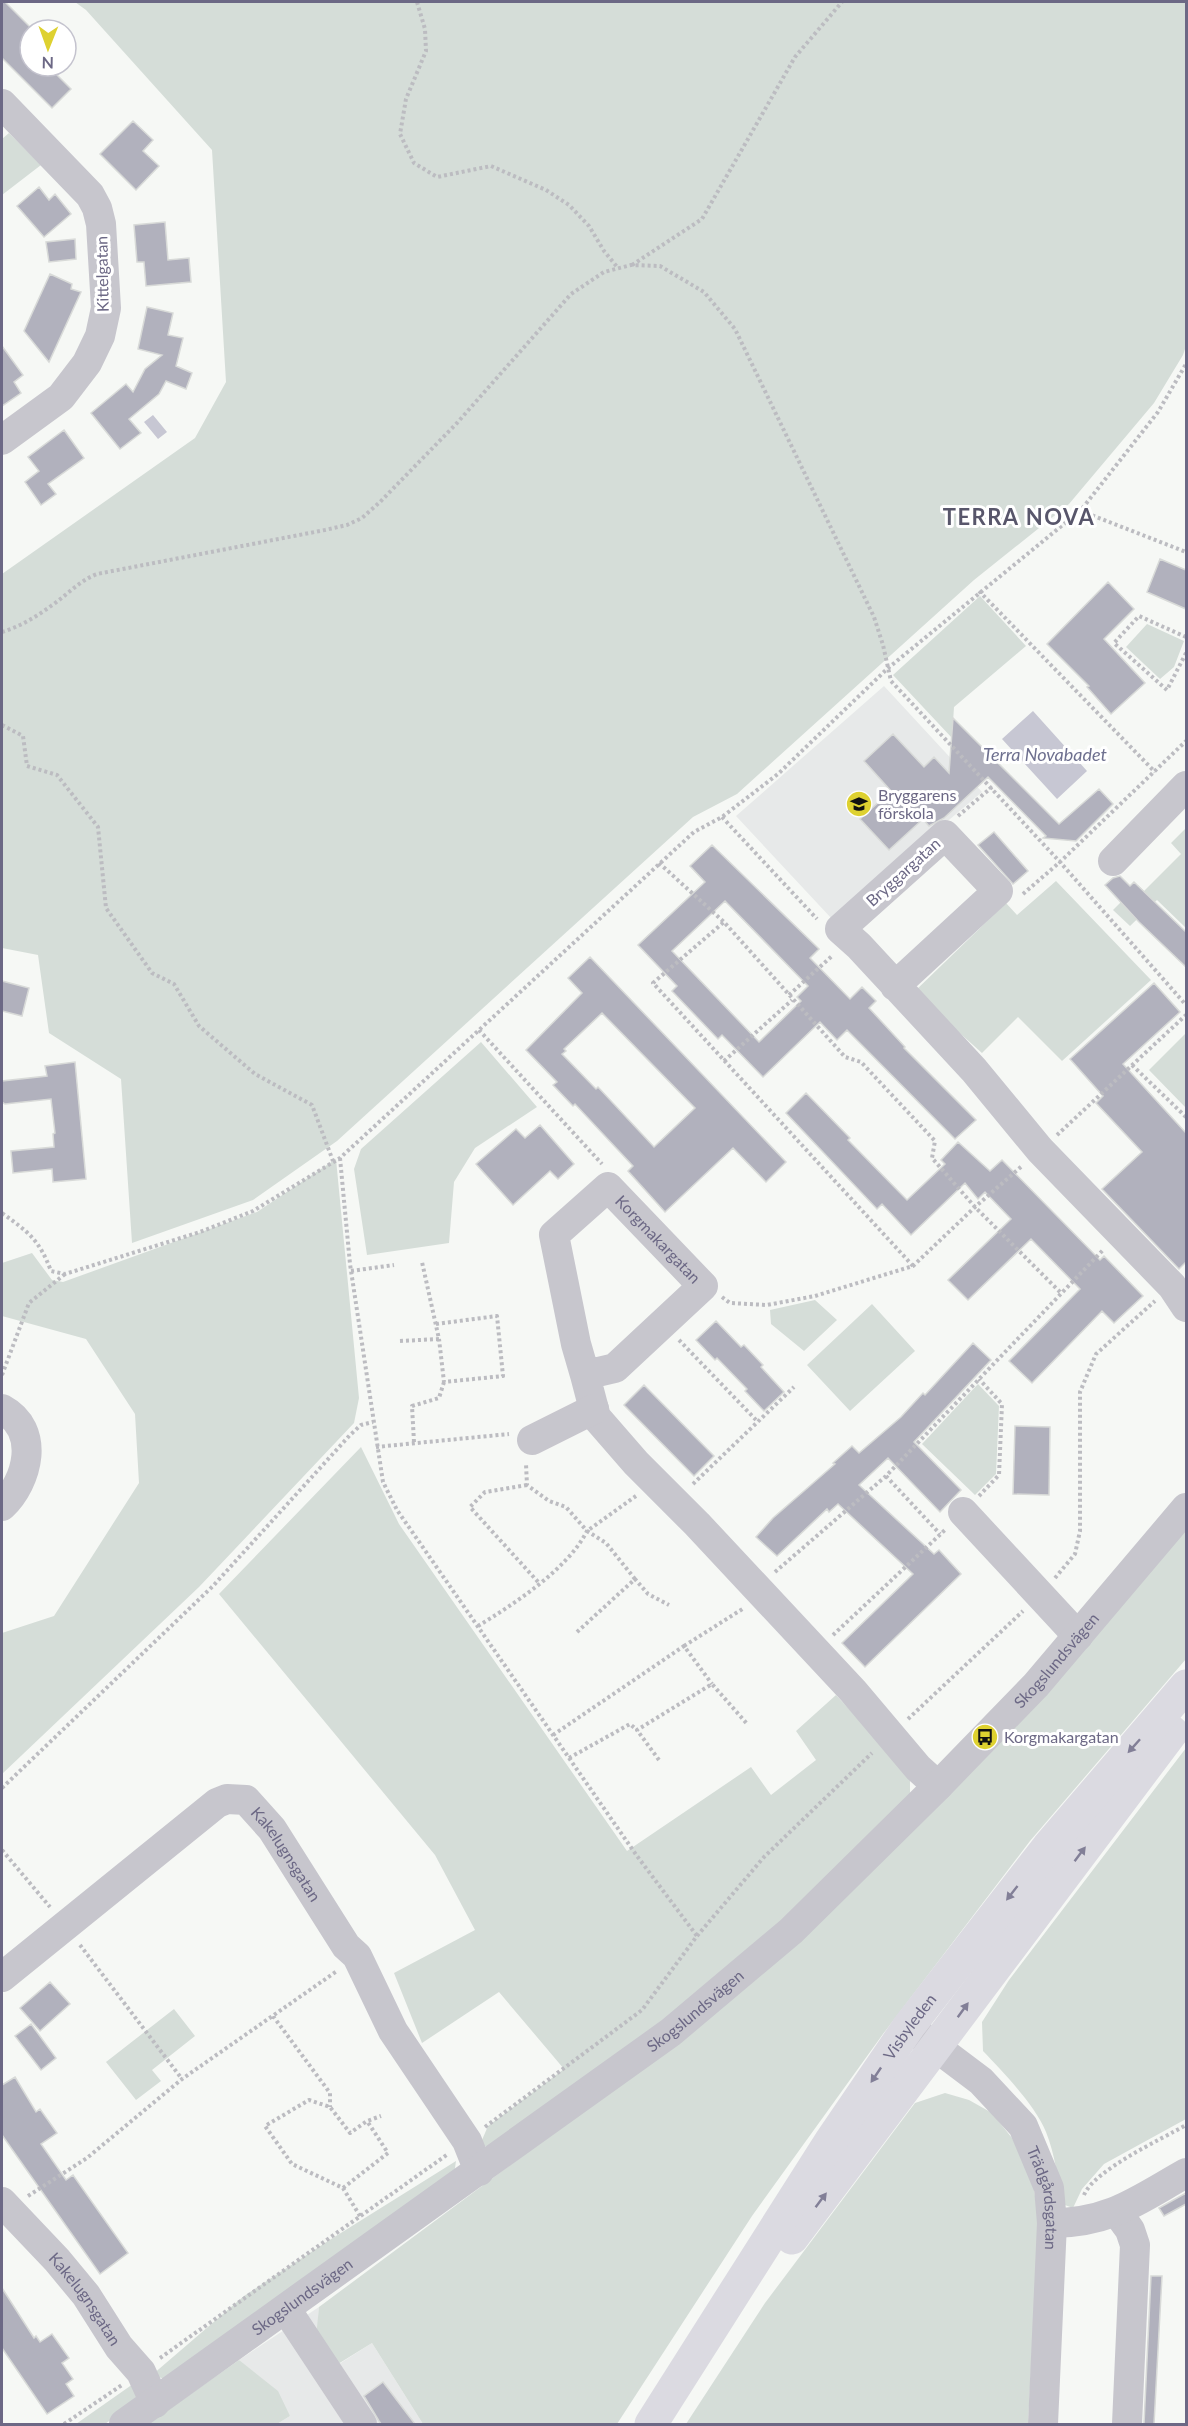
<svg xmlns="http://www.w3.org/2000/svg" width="1188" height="2426" viewBox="0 0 1188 2426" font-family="Lato,sans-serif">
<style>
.built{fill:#e7e9e9}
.green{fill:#d5ddd8}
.water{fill:#c7c7d3}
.building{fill:#b1b1bd;stroke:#d8dad8;stroke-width:1.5;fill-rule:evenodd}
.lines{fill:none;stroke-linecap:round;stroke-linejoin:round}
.path{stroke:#bcbcc1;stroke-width:4;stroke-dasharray:3 3;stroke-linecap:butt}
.minor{stroke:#c7c6cd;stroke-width:30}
.major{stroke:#dbdae1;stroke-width:33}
.oneway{fill:#827f97}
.labels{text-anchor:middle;stroke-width:6;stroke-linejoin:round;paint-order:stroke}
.street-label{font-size:16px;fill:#6c6885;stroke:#fff}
.poi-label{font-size:16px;fill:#6c6885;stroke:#fff;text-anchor:start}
.water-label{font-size:18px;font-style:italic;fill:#6e708f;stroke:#fff}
.district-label{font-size:22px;font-weight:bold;letter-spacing:1.5px;fill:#58566b;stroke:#fff}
</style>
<rect width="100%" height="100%" fill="#f6f8f5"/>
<path class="built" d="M884,686L982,792L832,919L736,816Z
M319,2307L317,2337L339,2364L372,2343L423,2424H277L290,2416L239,2360Z"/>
<path class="green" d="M75,2H1186V346L1183,355L1154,403L1069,504L974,580L737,794L693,817L337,1141L253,1200L132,1243L121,1079L49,1033L38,955L2,948V574L195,438L226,382L212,150L86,10Z
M9,133L41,165L2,195V139Z
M980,596L1026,646L954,707L952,738L893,675Z
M1147,624L1184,641L1174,667L1160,679L1126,647Z
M1186,828V928L1157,900L1130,926L1113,910L1138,885L1144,891L1181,854L1171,843Z
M1056,881L1151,980L1062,1061L1018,1017L982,1053L914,992L1006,903L1017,915Z
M1186,1033V1108L1149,1070Z
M481,1042L537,1107L475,1148L454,1182L449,1243L367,1255L354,1169L361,1149Z
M336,1159L359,1398L354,1423L199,1587L2,1774V1633L54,1616L139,1483L135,1414L86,1339L2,1316V1263L32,1253L52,1280L63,1282L257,1212Z
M815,1300L837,1320L804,1351L771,1324L770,1310Z
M872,1304L915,1351L850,1411L807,1365Z
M978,1384L999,1406L996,1474L975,1495L922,1444Z
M361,1447L399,1524L627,1851L751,1767L771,1795L816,1760L796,1731L836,1695L910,1775V1798L786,1921L666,2022L498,2145L479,2147L488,2126L564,2069L499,1992L422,2043L394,1973L475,1930L435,1855L219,1594Z
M1186,1530V1659L1030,1841L883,2034L752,2216L617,2424H423L372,2343L338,2364L316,2337L319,2307L591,2105Z
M1186,1748V2119L1104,2164L1082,2189L1073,2208L1062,2204C1058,2180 1055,2154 1046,2132C1035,2105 1003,2072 983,2051L982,2022L1009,1980Z
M174,2009L195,2036L152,2070L161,2081L136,2100L106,2062Z
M945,2093L969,2100L992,2113L1012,2138L1032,2176L1039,2223L1028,2424H686L765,2303L915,2103Z
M456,2161L454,2175L168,2380L152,2375L244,2296L328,2241Z
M239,2360L278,2391L290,2416L277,2424H148Z
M133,2384L138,2391L134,2403L105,2424H76Z"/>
<path class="water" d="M153,415L167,432L158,439L144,422Z
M1033,711L1087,771L1057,799L1002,739Z"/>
<path class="building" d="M2,2H5L30,27V66H48L71,89L52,108L2,58Z
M133,121L153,140L143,151L159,166L136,190L100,154Z
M39,187L49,200L55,194L71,214L44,237L17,206Z
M165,222L168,260L189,258L191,282L146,286L144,262H137L134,225Z
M75,239L76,259L49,262L46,242Z
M50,274L72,284L71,289L81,292L49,362L24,331Z
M147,307L173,313L168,335L183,338L176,366L192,373L186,389L166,381L159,394L129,419L141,433L120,449L91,413L126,384L133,392L145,369L162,355L138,349Z
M2,346L23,375L14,382L21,393L2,406Z
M64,430L84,458L48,484L56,494L41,505L25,482L39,471L28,457Z
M1160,559L1186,570V609L1147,592Z
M1108,582L1134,609L1104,639L1145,683L1111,714L1087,687L1089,686L1047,644Z
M953,718L1059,824L1099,789L1113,804L1076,841L1043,838L1046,836L988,777L944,818L929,826L923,819L889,850L860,819L891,791L864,761L893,734L924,767L934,757L949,773Z
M994,832L1028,871L1013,884L978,845Z
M712,845L819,949L810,958L850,999L862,987L876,1001L869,1008L905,1047L904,1048L976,1120L955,1139L847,1030L837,1040L820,1022L763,1077L722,1035L718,1039L672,991L677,986L638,945L705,882L690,866ZM725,901L808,986L797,997L801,1001L759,1042L672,951Z
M1120,876L1130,886L1134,882L1186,932V967L1139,922L1105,885L1113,878Z
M590,957L786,1162L766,1182L733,1148L665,1212L628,1171L633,1166L575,1104L573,1106L553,1085L557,1082L526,1050L582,993L568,978ZM602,1013L695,1108L654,1147L598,1087L596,1089L562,1054L566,1051L564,1049Z
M2,981L29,988L22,1016L2,1011Z
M1154,983L1180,1012L1123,1064L1186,1133V1262L1179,1269L1102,1189L1142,1152L1096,1103L1103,1096L1070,1059Z
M75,1062L86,1179L53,1182L52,1169L13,1173L11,1151L54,1147L53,1134L55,1133L51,1099L5,1104L2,1102V1081L47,1076L45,1066Z
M806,1093L850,1138L848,1140L907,1200L945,1164L941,1160L958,1142L990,1171L1002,1160L1100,1260L1104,1256L1143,1296L1114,1323L1102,1311L1032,1383L1009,1361L1080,1289L1031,1239L968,1300L948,1280L1011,1219L985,1192L978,1199L965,1183L911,1235L882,1204L877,1209L786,1113Z
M540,1125L574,1164L558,1179L550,1171L513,1205L476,1164L516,1129L525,1138Z
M716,1321L741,1347L744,1345L763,1365L761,1367L784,1392L764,1411L745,1391L747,1389L717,1358L715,1360L696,1340Z
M973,1343L991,1360L914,1442L961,1490L940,1512L888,1458L859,1485L934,1554L939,1550L961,1574L865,1667L842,1643L913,1574L838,1504L829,1512L827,1509L777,1556L756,1537L773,1518L835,1464L833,1463L852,1446L859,1453L901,1417L923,1393L925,1395Z
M644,1385L714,1456L694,1476L624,1405Z
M1015,1426L1050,1427L1049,1495L1013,1494Z
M50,1982L70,2004L40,2031L20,2008Z
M31,2024L56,2058L41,2070L15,2036Z
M15,2077L36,2112L40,2109L57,2133L41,2144L66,2180L73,2175L128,2253L100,2274L2,2135V2085Z
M1186,2193V2204L1164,2216L1159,2208Z
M1151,2276H1162L1154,2424H1144Z
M2,2288L34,2338L36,2336L40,2342L52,2334L69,2358L62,2363L73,2379L66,2384L74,2396L47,2414L2,2348Z
M383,2382L415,2424H381L379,2421L364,2396Z"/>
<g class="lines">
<path class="path" d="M417,2L425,29L426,51L406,99L400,134L414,163L437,177L491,166L546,190L569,205L589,226L604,251L618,268
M632,265L702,219L795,57L842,2
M1081,511L1186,552
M979,591L1155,772
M2,632C19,627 36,617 51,606C67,595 79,581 97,574L325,530L347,525L362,518L380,502L457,423L571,294L604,272L631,265L660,266L704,292L735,329L874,617L883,645L891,681L1060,862L1186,1005
M1186,637L1139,616L1114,643L1167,690L1186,653
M2,725L23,736L27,766L57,775L98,827L106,908L152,973L174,984L199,1026L255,1074L312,1105L333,1161
M958,816L992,787
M722,817L817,919
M659,863L724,922
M1023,894L1060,862L1186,741
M789,995L833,955
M479,1030L602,1164
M724,1061L792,1000
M1132,1065L1186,1117
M1057,1135L1186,1015
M340,1158L350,1264L383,1482L397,1510L637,1856L697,1936
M2,1213C28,1232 39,1239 51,1271L65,1274L200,1232L253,1211L340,1158L694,832L722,817L778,774L887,669L1081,510L1158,412L1186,364
M913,1266L653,983L724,922L845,1057L861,1062L935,1141L932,1158L975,1207L1060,1292
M351,1271L394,1265
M722,1297L730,1303L767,1305L815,1296L913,1266L975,1207L1022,1166
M436,1324L497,1316L503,1376L444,1382L439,1339
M679,1340L758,1422
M400,1341L439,1339L422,1262
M2,1375L29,1303L65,1274
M414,1442L412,1406L439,1398L444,1382
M376,1447L509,1434
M886,1476L940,1534
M693,1484L794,1387
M527,1485L485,1492L470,1507L539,1583
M979,1496L999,1475L1002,1404L979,1379
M775,1572L886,1476L1104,1249
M1055,1578L1075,1554L1080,1531V1392L1096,1354L1155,1301
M635,1579L606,1543L587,1531L636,1496
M478,1626C514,1604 568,1569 587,1531L566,1507L549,1501L527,1485L526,1464
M577,1632L635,1579L648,1594L669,1605
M833,1635L946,1529
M684,1646L744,1608
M908,1719L1023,1611
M553,1735L684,1646L712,1684
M569,1758L630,1724L637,1730
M659,1760L637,1730L712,1684L748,1725
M2,1788L213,1586L350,1435L361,1425L373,1422
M2,1850L50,1907
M80,1945L182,2079
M273,2016L330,2093V2107
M485,2127L642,2010L697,1936L764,1857L872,1753
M343,2188L388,2153L367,2121
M1084,2195C1094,2170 1162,2139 1186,2125
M28,2196L87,2158L182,2079L337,1971
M360,2216L343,2188L292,2164L265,2126L309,2100L330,2107L350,2133L367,2121L381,2116
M160,2358L448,2154
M64,2424L122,2385"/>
<g class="minor">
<path d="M2,104L90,195L97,208L101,224L106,308L100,336L87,363L61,397L2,440"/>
<path d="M1113,861L1186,786"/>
<path d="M895,986L998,891L945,835L840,929L859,946L974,1070L1040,1150L1172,1286L1186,1307"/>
<path id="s1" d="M585,1375L576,1344L554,1235L608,1187L703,1286L615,1368L585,1375L596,1417L636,1463L697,1524L853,1691L918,1768L938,1786"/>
<path d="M2,1409C41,1430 28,1481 2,1506"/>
<path d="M532,1440L594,1409"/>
<path d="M963,1512L1078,1636"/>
<path id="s2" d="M2,1977L217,1803L227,1799L246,1800L272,1829L346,1946L357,1956L393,2031L467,2141L479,2171"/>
<path id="s3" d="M916,2032L981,2081L1023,2126L1049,2188L1052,2223L1043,2424"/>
<path id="s4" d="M2,2202L57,2260L86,2295L119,2347L141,2372L155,2403"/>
<path d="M1117,2212L1130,2230L1135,2245L1127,2424"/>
<path d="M1052,2223C1110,2223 1138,2200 1186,2173"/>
<path d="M286,2309L362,2424"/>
<path id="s5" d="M124,2424L671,2032L791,1931L938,1786L1036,1685L1186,1508"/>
</g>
<g class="major">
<path d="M792,2238L1172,1732"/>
<path id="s6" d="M651,2424L830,2142L909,2026L1048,1847L1186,1686"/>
</g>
</g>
<defs><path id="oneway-solid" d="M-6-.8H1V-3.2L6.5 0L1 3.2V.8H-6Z" transform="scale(1.5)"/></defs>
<g class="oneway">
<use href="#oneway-solid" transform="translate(1134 1746) rotate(132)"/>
<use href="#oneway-solid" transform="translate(1080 1854) rotate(-53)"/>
<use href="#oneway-solid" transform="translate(1012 1893) rotate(128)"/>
<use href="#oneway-solid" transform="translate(963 2010) rotate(-54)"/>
<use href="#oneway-solid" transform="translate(876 2075) rotate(124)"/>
<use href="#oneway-solid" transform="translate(821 2200) rotate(-53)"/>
</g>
<defs>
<g id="school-disc" transform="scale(1.35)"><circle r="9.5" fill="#ded130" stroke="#fff"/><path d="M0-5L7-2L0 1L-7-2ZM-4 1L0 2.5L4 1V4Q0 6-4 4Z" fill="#111"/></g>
<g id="bus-disc" transform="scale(1.35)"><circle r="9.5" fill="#ded130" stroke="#fff"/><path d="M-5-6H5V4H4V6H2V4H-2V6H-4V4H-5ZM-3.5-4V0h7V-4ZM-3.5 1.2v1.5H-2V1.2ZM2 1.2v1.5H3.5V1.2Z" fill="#111"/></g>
</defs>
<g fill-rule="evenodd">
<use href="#school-disc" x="859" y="804"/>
<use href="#bus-disc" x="985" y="1737"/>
</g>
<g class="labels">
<g class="street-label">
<text transform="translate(102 274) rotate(-91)" y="6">Kittelgatan</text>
<text transform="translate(903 872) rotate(-42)" y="6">Bryggargatan</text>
<text dy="6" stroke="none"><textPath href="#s1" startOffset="288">Korgmakargatan</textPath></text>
<text dy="6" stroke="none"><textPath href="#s5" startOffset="1209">Skogslundsvägen</textPath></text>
<text dy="6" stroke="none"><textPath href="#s2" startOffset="374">Kakelugnsgatan</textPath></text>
<text dy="6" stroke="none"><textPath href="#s5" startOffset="705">Skogslundsvägen</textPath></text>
<text dy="6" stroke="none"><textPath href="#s6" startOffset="474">Visbyleden</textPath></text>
<text dy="6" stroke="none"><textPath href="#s3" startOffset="219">Trädgårdsgatan</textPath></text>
<text dy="6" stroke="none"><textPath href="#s5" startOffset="219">Skogslundsvägen</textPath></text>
<text dy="6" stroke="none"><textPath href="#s4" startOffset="128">Kakelugnsgatan</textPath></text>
</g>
<g class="poi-label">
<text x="878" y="801">Bryggarens<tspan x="878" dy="18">förskola</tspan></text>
<text x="1004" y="1743">Korgmakargatan</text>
</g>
<g class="water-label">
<text x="1045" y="761">Terra Novabadet</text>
</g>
<g class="district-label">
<text x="1019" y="525">TERRA NOVA</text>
</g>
</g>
<rect width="1188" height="2426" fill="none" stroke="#6c6885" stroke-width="6"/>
<g transform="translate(48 48) rotate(181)"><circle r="28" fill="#ffffff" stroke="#c4c3ce" stroke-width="1.5"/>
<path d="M0-4.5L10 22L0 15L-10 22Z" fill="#ded130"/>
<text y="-9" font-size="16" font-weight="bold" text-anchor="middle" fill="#6c6885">N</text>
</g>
</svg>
